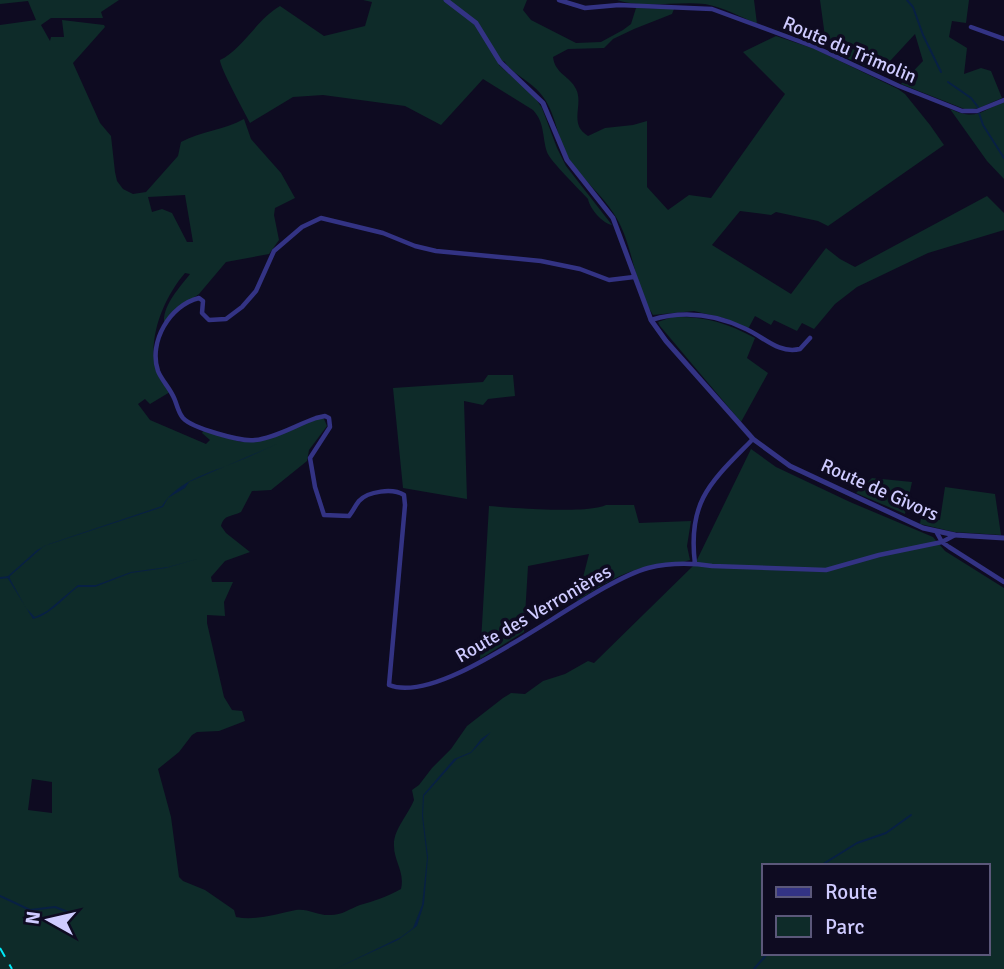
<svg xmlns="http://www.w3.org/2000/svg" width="1004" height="969" viewBox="0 0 1004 969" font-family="Signika,sans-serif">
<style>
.green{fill:#0e2b29;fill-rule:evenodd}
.water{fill:#082044}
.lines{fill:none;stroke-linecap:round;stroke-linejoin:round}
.stream{stroke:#082044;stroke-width:2}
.minor{stroke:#333384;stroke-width:4.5}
.tertiary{stroke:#333384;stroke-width:5}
.rail{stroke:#00e9f6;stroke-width:2;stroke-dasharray:10 9;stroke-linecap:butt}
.labels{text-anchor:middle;stroke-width:7;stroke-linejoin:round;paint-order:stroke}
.street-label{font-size:19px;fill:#cfcbff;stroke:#0e0b21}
</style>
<rect width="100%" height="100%" fill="#0e0b21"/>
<path class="green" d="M0,0H119L101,12L103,18H51L41,25L50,41L51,37H64L62,20L104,25L105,27L73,63L100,123L111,136L115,172L117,181L123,189L133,194L146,192L178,156L181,142C202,131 224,130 244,119L251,139L281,173L295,198L275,208L274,215L279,240L269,254L226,262L199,294L183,305L164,322C163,305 180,287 190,274L185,273C165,296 147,337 156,369C158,378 164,385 170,392L150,404L145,399L138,404L150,420L206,444L210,440L202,433L203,431L241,442H258L317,419H324L327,426L309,450L307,461L271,490L252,491L241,512C232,517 224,514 221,526L226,533L250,552L225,561L211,577L212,582H233L224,602L225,616L207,615V623L224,697L232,710L242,711L245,721L219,731L197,732L192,735L179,752L158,769L171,817L179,877L183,881L205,890L234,910L236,917C256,921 276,914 296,910C306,908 318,915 328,915C341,916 349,909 360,905C374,901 387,897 401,889C405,872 394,861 394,846C393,830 408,815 414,800L412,790L419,785L432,768L451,749L467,726L503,698L511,693L525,694L543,681L565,674L588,661L594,663L695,564L751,449L776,467L850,502L933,537L945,551L1004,588V969H0V25L36,20L28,1L0,4ZM185,195L193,242H187L172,213L162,209L152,212L148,197ZM32,779L52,782V813L28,810ZM764,866H988V953H764Z
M363,0H527L523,10L531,20L576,43L601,42L623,30L631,24L636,8L674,9L672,14L634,29L613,39L604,48L568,49L553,57C555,74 570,76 576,89C584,105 568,124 588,136L605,128L633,125L647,121V187L668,210L689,195L711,198L785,94L743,52L776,36L815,49L898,89L905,94L930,125L944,145L828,226L818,221L776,212L771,215L740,211L712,245L791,294L826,248L840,259L855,267L987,196L1004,213V230L928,253L857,287L835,304L814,329L802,323L797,331L774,320L771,325L755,316L748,329L727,319L694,311L653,315C633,285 634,244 614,214C602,195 583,180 570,160C556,139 557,112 540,93C529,80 512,74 504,61L499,65L534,96L542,108L557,148L566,166L612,225C602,223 590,209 588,199C580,190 550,161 547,152C542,136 545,123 533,110L483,79L441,125L405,106L323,95L293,97L250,123C244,111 220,68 220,60C242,50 257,19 280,6L324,36L365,26L372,2Z
M617,0H754L757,24C741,17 723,7 705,4C676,1 644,9 617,0Z
M820,0H969L966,23L952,21L949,37L967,48L964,74L981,68L991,71L1002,98L979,108L967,110L901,84L923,61L915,34L879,73L830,50L826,44Z
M1004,102V179L987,161L950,109C977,121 980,111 1004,102Z
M672,317C704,316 726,322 755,338L747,358L768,373L741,422L660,326L658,322Z
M488,375H513L515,396L488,399L483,405L464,401L467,499L403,488L393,388L483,382Z
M872,478L912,482L905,514L856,493Z
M945,487L995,494L1001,535L954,532L920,524L921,518L940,520Z
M606,505H634L639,523L691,521L687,546L690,560C677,565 661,564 647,567C621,572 599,587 577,601L589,554L528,566L524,632L480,659L489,506C512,508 588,514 606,505Z"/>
<path class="water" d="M277,444L189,482L185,488L168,498L163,507L44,546L9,577L26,608L35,617L47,611L78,585H96L131,572L168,567L197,559L166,568L131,573L95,587H78C63,598 52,614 33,619L7,577L37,550L49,544L162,506C178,480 210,473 236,462C250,457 263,450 277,444Z
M491,732L471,753L457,759L424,796L423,816L428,857L424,904L417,926L398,940L335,969L401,937L413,928L422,905L427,858L422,816L423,795L454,759L471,752L481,739Z"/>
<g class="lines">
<path class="stream" d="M907,0L913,7L923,35L941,72
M948,82L971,98L978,107
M979,113L983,125L1004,158
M0,578L9,577
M820,866L857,843L886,833L911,815
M0,896L30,910L55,907L76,915
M754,969L768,953"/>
<path class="minor" d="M559,0L585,8L619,5L712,9L815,47L899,86L962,111H977L1004,100
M971,27L1004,39
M634,277L609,280L580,269L541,261L436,251L415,246L383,233L321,218L302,227L274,251L256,291L242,307L226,319L209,320L202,313L203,301L199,298C170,305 148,342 158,371C161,379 168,386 172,394C177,402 177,411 183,418C192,428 241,442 255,440C275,438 296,425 316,418L325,416L329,418L330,427L310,458L315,487L324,515L349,516C353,511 355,506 359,501C368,491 393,488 404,495L405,505L389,685C446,708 585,585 648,568C669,563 692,563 712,566L826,570L879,555L942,542L955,535
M651,320C684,310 715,314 746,329C764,337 778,354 800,349L810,338
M937,533L942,542L949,547L1004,582
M695,564C687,500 712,481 753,439"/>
<path class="tertiary" d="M446,0L476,23L500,62L543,103L567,160L613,218L651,320L666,341L753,439L790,466L923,528L955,535L1004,538"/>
<path class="rail" d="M0,948L12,969"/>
</g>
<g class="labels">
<g class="street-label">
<text transform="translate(850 49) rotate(23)" y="7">Route du Trimolin</text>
<text transform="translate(880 489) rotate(24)" y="7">Route de Givors</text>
<text transform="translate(533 613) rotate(-30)" y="7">Route des Verronières</text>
</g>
</g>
<rect x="762" y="864" width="228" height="91" fill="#0e0b21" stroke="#5b587a" stroke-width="2"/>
<rect x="776" y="887" width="35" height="10" fill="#333384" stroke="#5b587a" stroke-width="2"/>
<text x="825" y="899" font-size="21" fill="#cfcbff">Route</text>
<rect x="776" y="916" width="35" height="21" fill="#0e2b29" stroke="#5b587a" stroke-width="2"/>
<text x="825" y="934" font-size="21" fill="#cfcbff">Parc</text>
<g transform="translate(49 920) rotate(278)" stroke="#0e0b21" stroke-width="5" paint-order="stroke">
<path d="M0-5L12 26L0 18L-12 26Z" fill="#cfcbff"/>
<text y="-10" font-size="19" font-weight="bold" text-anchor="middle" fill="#cfcbff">N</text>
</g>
</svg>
